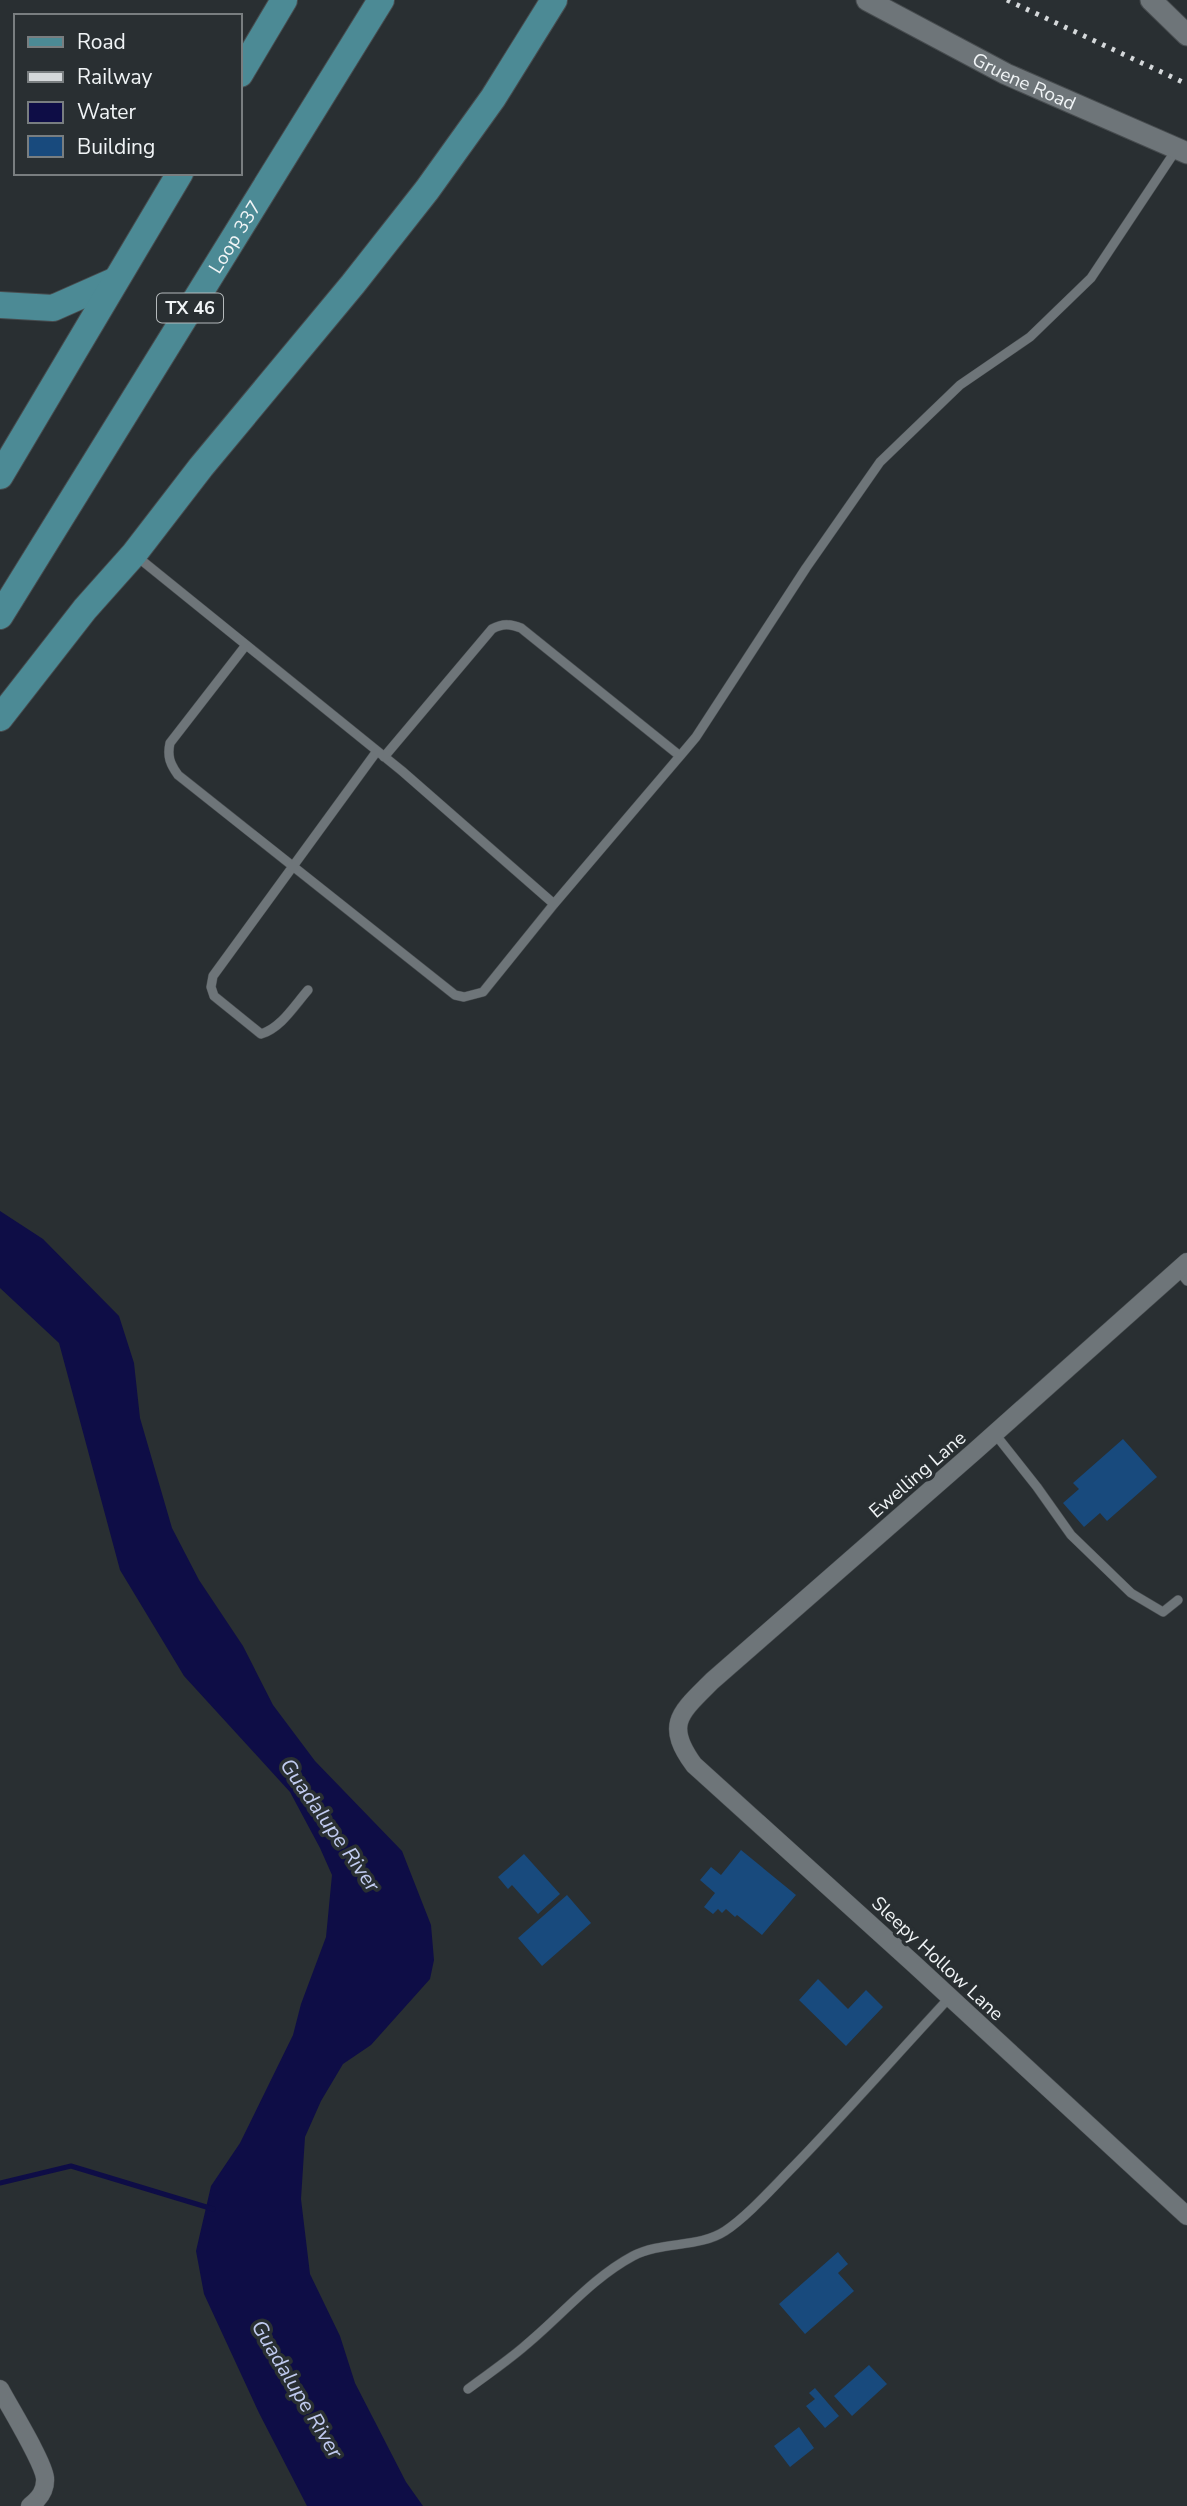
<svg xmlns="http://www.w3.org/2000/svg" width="1187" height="2506" viewBox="0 0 1187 2506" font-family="'Nunito Sans',sans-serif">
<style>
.water{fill:#0e0d46}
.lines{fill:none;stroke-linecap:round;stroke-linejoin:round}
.stream{stroke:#0e0d46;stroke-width:5}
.building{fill:#184a7d}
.service-casing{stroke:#474c4f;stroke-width:10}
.minor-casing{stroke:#474c4f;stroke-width:19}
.tertiary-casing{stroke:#474c4f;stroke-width:23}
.primary-casing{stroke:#474c4f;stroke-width:28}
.service{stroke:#6e7579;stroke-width:9}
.minor{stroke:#6e7579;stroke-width:18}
.tertiary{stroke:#6e7579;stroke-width:21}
.primary{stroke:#4c8a95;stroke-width:26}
.rail{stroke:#d4d8da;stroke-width:5;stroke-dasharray:3.5 7;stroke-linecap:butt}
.labels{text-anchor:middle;stroke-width:7;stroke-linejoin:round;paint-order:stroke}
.shield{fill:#292f32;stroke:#b4b9bb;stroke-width:2}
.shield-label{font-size:18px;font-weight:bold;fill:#f0f4f6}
.street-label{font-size:19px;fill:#f0f4f6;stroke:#292f32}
.water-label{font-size:21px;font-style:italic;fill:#c1cbf0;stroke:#292f32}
</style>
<rect width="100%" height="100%" fill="#292f32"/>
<path class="water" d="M0,1211L43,1239L119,1316L134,1363L140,1418L172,1528L199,1580L243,1646L273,1705L315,1761L402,1851L431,1925L434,1960L430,1979L371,2045L343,2064L321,2101L305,2137L301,2199L310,2274L340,2336L355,2383L406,2482L423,2506H307L259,2413L204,2294L196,2251L211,2186L240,2143L293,2035L301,2004L326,1937L332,1875L320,1848L290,1792L184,1676L120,1570L59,1343L0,1288Z"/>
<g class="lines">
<path class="stream" d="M0,2183L71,2166L213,2209"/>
</g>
<path class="building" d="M1123,1439L1157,1477L1107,1521L1100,1513L1084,1527L1063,1503L1079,1489L1073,1483Z
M741,1850L796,1895L762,1935L737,1915L735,1917L726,1909L722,1913L718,1909L713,1914L704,1907L715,1893L700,1880L711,1867L721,1875Z
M524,1854L560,1894L538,1914L512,1885L508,1889L498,1877Z
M567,1895L591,1923L542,1966L518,1938Z
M818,1979L848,2009L866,1990L883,2007L846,2046L799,2000Z
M838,2252L848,2264L838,2273L854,2291L805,2334L779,2304Z
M869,2365L887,2384L852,2416L834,2396Z
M815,2388L839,2416L825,2428L806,2406L815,2399L809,2393Z
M799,2427L814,2448L790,2467L774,2446Z"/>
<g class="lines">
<g class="service-casing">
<path id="service" d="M135,555C224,627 313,699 402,771L554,904L483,992L464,997L455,995L178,775C170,764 167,756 170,743L246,645
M680,756L696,737L806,568L880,462L960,385L1030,337L1091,278L1176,150
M384,757L492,629C503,623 510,624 521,628L680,756L554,904
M308,990C294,1006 281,1028 261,1034L214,996L211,987L213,976L377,751
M1178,1270L1187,1281
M995,1434L1037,1487L1071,1535L1131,1593L1163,1612L1178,1600
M468,2389C488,2374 509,2360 527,2344C563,2314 592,2278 633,2256C662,2241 699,2248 725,2231C748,2216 775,2185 795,2165C848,2110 898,2053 950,1997"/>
</g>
<g class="minor-casing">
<path id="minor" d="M1187,1262L975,1451L712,1681C680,1713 664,1724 694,1765L914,1964L1187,2216
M0,2389C10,2408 43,2461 45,2478C46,2491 39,2499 30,2506"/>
</g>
<g class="tertiary-casing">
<g id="tertiary">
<path id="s1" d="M867,0L1006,74L1187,153"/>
<path d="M1151,0L1187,35"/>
</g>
</g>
<g class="primary-casing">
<g id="primary">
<path d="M240,74L284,0"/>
<path d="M0,305L53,308L114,281"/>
<path d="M0,476L180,173"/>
<path id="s2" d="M0,616L381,0"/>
<path d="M0,718L85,609L134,554L201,467L353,284L427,190L493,98L554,0"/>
</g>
</g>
<use href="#service" class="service"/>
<use href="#minor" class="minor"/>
<use href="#tertiary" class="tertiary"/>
<use href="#primary" class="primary"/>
<path class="rail" d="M1007,0L1187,84"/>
</g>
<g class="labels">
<rect class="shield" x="157" y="293.5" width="66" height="29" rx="5"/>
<g class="shield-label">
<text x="190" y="314">TX 46</text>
</g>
<g class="street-label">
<text dy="7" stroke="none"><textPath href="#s1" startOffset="177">Gruene Road</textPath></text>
<text dy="7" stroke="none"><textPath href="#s2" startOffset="446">Loop 337</textPath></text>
<text transform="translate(917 1474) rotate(-41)" y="7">Ewelling Lane</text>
<text transform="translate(938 1958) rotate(43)" y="7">Sleepy Hollow Lane</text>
</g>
<g class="water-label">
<text transform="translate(330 1825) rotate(55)" y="7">Guadalupe River</text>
<text transform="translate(297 2389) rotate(59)" y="7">Guadalupe River</text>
</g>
</g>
<rect x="14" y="14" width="228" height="161" fill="#292f32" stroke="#797e80" stroke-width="2"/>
<rect x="28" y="37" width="35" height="10" fill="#4c8a95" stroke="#797e80" stroke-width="2"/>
<text x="77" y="49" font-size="21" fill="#f0f4f6">Road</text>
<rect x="28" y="72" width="35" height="10" fill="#d4d8da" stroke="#797e80" stroke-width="2"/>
<text x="77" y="84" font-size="21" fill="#f0f4f6">Railway</text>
<rect x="28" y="102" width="35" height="21" fill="#0e0d46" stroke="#797e80" stroke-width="2"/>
<text x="77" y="119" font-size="21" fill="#f0f4f6">Water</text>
<rect x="28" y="136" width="35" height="21" fill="#184a7d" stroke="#797e80" stroke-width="2"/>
<text x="77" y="154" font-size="21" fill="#f0f4f6">Building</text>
</svg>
